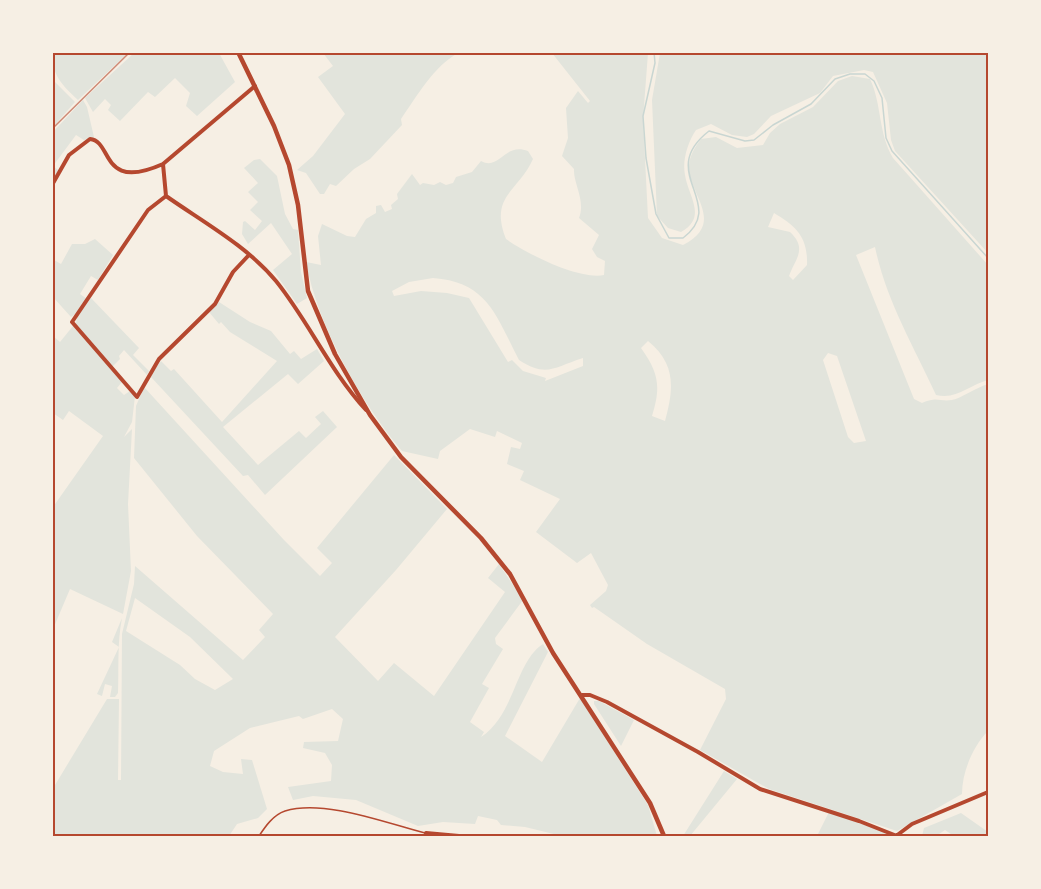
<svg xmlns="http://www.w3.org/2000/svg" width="1041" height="889" viewBox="0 0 1041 889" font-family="'Space Grotesk',sans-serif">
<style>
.green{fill:#e2e4dc;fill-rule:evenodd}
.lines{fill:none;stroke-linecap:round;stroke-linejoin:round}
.stream{stroke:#c9d6d2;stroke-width:1.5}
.service{stroke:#b5482f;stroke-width:1.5}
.minor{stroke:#b5482f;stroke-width:4}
.tertiary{stroke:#b5482f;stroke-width:4.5}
.rail{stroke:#cf8b77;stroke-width:1.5}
.neatline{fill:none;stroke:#b5482f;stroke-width:2}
</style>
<rect width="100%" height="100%" fill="#f6efe4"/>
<path class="green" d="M388,52L458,53C434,66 417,96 401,119L402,125L370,159L354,169L336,186L330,184L324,194H320L306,173L297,170L313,156L345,114L318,77L333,66L323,53Z
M52,53L53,52L128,53L78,100C62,85 52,75 52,53Z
M134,53H219L235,82L197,116L186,106L190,93L175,78L155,97L148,92L120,121L108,110L111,105L105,99L93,112L85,98Z
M552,53H648L643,119L648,218L662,238L683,245C727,222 688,195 689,165C690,155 695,147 701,139L716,137L737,148L763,145L770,133L780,124L813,107L838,81L852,76L870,79C882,104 878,133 893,158L988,265V380C969,385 957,400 936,395C913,345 886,300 875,247L856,255L914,399L922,403C938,396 939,402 952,400C962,398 975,388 988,384V731C973,746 962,772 962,794L897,831L769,789L700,750L726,699L725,689L647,644L594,607L592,608L590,605L606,591L608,585L591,553L577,563L536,532L560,499L520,480L524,471L507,464L511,447L520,449L522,443L497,431L495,437L470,429L440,451L438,459L402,451C361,403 317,324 306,262L321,265L318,236L322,224L347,236L355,237L366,219L376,213V206L381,205L385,212L392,209L391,205L398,199L397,194L412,174L420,185L423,183L434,185L440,182L446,185L453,183L456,177L472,172L481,161C500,171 504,142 528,151L533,159C518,192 489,196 506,239C527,254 579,280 604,275L605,261L597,257L592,249L599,235L579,218C586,201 573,183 574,169L562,156L568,138L566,108L578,91L588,103L590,101ZM774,213C796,226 808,237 807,265L793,280L789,276C795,259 808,249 790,232L768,227ZM433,278C488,282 496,316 519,360C547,378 554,367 583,358V366L545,381L546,378L523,371L512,360L508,362L469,298L447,293L421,291L394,296L392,291L409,282ZM648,341C676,364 674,388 665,421L652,416C661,387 659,373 641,348ZM828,353L837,356L866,441L854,443L848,437L823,360Z
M660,53H988V253L895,151L891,140L887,103L873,72L864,70L833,76L820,93L771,116L754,134L747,137L732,135L711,124L696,130C688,142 682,160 685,175C688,196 708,217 681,232L668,228L657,216L652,100Z
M53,80L75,102L53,127Z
M83,100L87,107L94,137L84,140L76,135L53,166L58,170L53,182L52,133Z
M260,159L277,176L285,214L293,229L298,230L301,272L307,298L297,304L273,270L292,254L271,223L248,244L242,234L243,222L245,221L255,230L262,221L250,210L258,202L248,192L258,183L244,168L254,160Z
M95,239L113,255L98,280L91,276L80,294L87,299L77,313L71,317L53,297V262L54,260L61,264L72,244H85Z
M91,298L139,348L133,355L149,371L147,375L124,350L119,356L120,359L112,367L76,324L77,316Z
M219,302L250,322L271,331L290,354L294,351L301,359L317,349L324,361L298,384L288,374L223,427L258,465L299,431L306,438L321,424L315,417L323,411L337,427L265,495L248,475L243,476L150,376L161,361L171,371L174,369L222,422L277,361L230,332L221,322L219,324L209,312Z
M73,326L122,382L117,388L124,395L130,391L135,396L132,422L124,437L132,429L128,504L131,571L123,614L70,589L53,629V507L103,436L69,411L63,420L53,413V336L60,342Z
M144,387L284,540L320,576L332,563L317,548L394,455L447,509L396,570L335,637L378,681L394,663L434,696L505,592L488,578L499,564L523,600L495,638L496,644L503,649L482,684L489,688L470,722L484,732L481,737C515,715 515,662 543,644L548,652L505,736L542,762L580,698L648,805L657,836H562L525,827L501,825L497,820L478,816L475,824L443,822L418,826L356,800L313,796L293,800L288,787L331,781L332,765L325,753L303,748L304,742L338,741L343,719L332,709L303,719L299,716L250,728L214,751L210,766L223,772L243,774L241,759L252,760L267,809L258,818L237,824L229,836H53L52,790L107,699H119L118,780H121L122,634L134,584L135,566L243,660L265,637L259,630L273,614L197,536L134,458L136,406ZM135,598L190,637L233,679L215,690L195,679L180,665L126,631Z
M122,618C117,643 119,668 118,693L115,697H110L112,686L105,684L102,696L97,694L119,647L112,642Z
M594,701H599L634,720L621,746L594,704Z
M724,771L737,779L690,836H683Z
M829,812L884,832L890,836H817Z
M961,813L988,832V836H954L945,830L936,836H922L924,828Z"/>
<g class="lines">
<path class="stream" d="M654,52L655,63L643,116L646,158L656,214L669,238H683C729,203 655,173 709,131L745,141L754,140L773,125L811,104L835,79L850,74H865L874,81L882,98L886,138L892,151L988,258"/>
<path class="service" d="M259,836C265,827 273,815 285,811C324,799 386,823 425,833"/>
<path class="minor" d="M163,164L166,196C203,222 247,246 276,281C309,322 330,371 366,410
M52,185L69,155L90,139C113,141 100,192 163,164L255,86
M166,196L148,210L72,322L137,397L159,359L215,304L233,272L249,255
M582,695H590L607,702L698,752L760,789L859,821L897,836
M426,833L459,836
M896,836L912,824L988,792"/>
<path class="tertiary" d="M238,52L274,126L289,165L298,205L308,291L335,354L370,415L401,457L481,538L510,574L553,653L650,803L664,836"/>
<path class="rail" d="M52,129L130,52"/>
</g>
<rect width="1041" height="889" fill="none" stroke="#f6efe4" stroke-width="108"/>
<rect x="54" y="54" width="933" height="781" class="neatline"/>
</svg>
